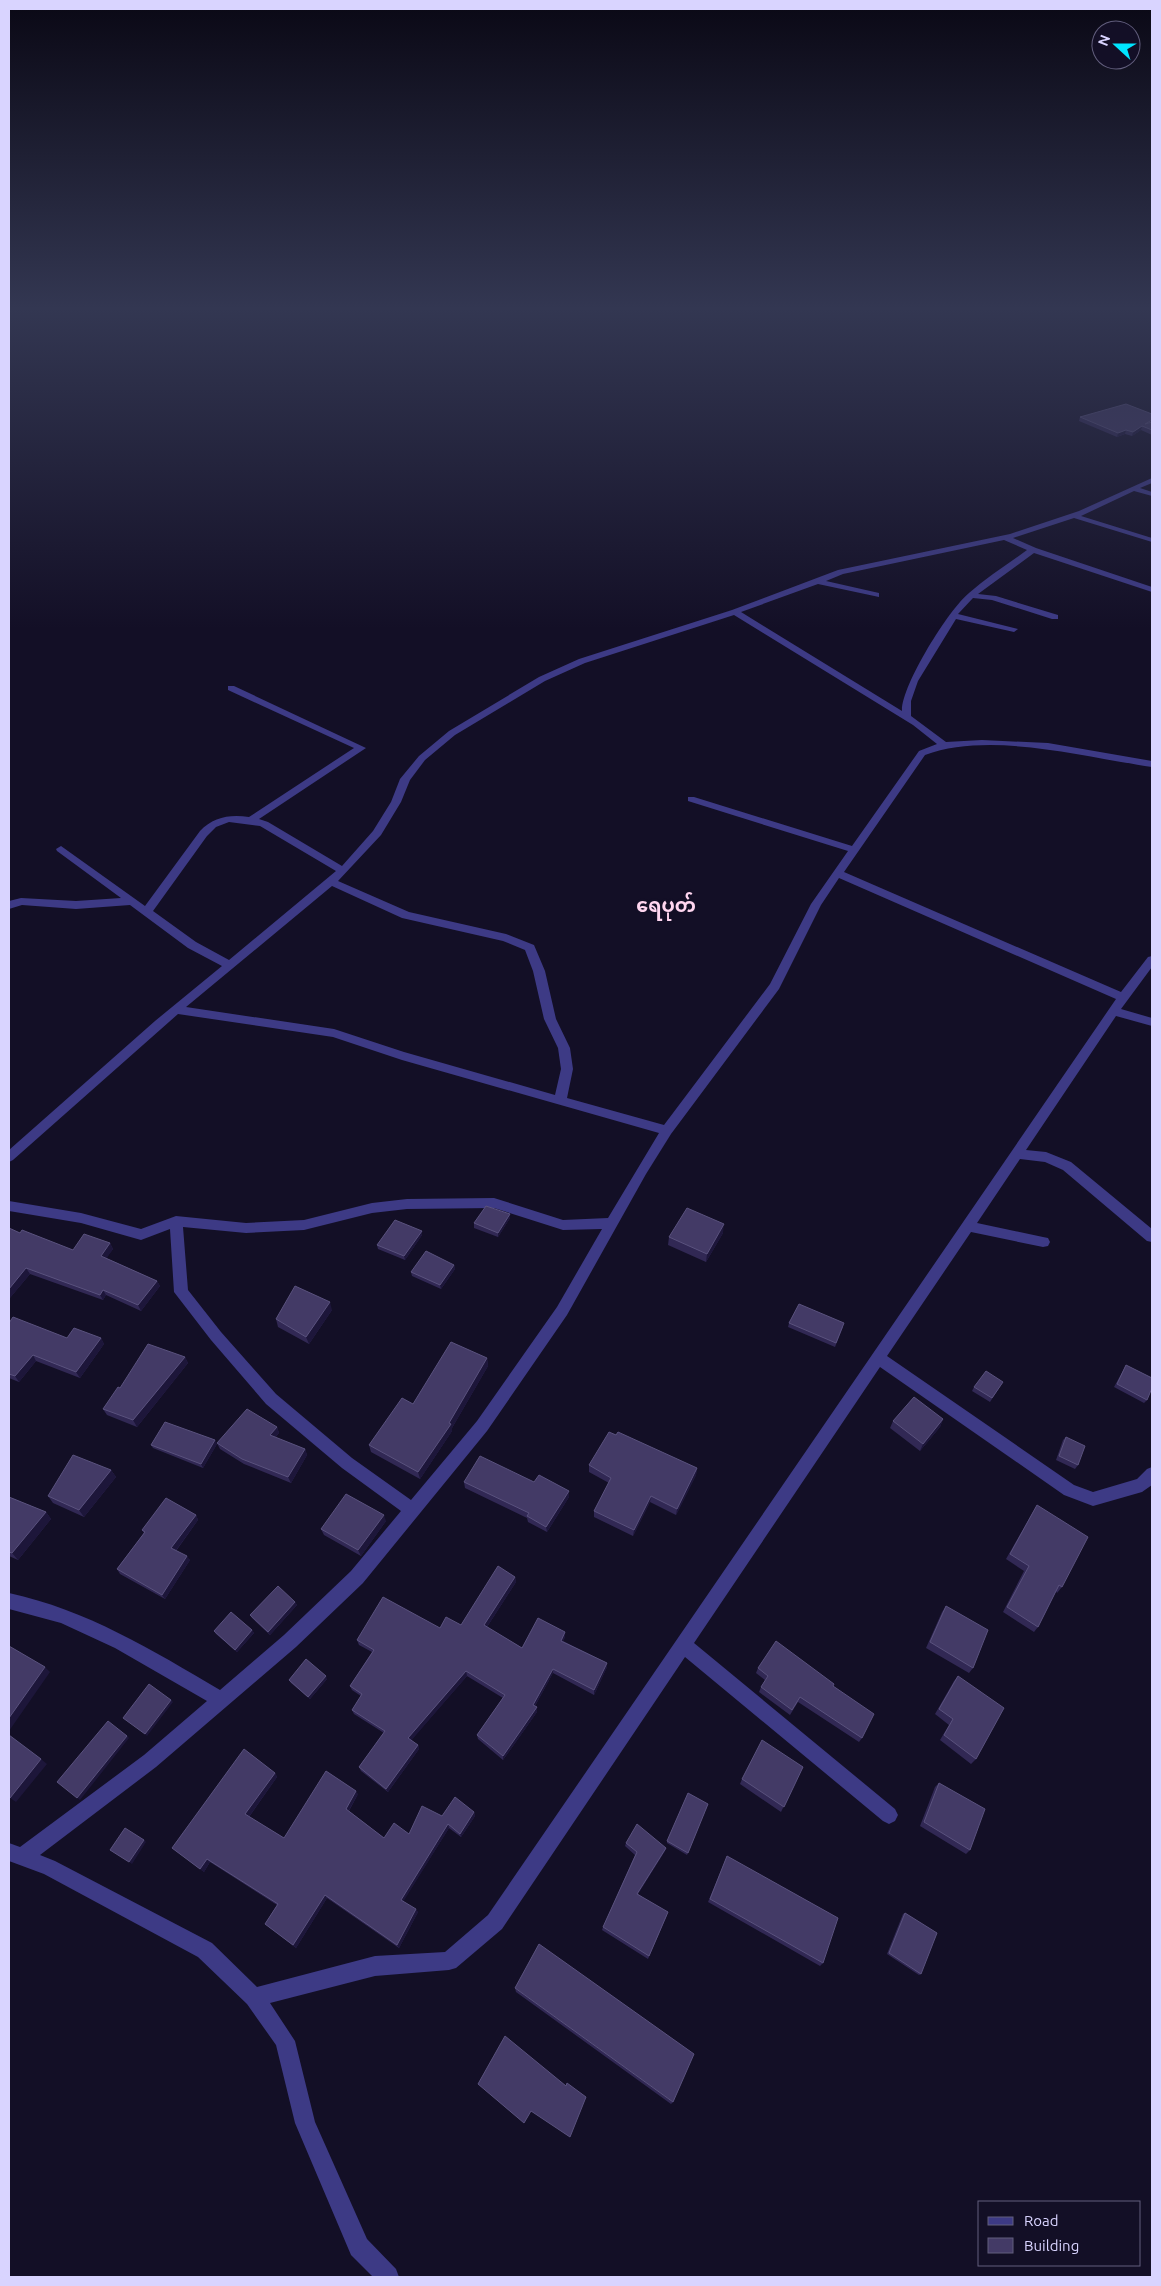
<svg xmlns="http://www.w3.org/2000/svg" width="1161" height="2286" viewBox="0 0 1161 2286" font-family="Ubuntu,'Noto Sans Myanmar',sans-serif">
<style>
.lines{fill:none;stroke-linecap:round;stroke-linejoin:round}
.street{fill:#3d3a85;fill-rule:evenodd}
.wall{fill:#312854}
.shaded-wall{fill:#1d163a}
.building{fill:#433a66;stroke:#5a527e}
.labels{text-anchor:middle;stroke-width:5;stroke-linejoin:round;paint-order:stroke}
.quarter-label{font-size:19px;font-weight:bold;fill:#ffd6f0;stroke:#130f26}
</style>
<rect width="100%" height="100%" fill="#130f26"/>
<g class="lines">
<path class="street" d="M1152,478V483L1140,488L1152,492V496L1134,491L1081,516L1152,538V542L1074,518L1013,538L1036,548L1152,587V592L1034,553L978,594L996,596L1058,615V619H1052L992,600L973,598L958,614L1018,629L1014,632L956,619L918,681L911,701V716L946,742L982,740L1048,743L1152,761V767C1084,757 991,731 925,755L844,872L1121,992L1148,957L1152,956V967L1121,1009L1152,1018V1026L1116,1016L1026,1150L1046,1152L1071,1162L1152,1229V1242L1147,1241L1063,1170L1045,1162L1020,1159L977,1223L1043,1237L1048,1238L1050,1242L1048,1246L1043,1247L971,1232L887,1356L1074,1485L1093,1492L1137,1479L1147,1469L1152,1467V1485L1142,1492L1093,1506L1064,1495L880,1367L694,1643L895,1809L898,1815L895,1821L889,1824L883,1821L685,1657L502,1929L456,1968L449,1970L375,1976L270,2003L295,2041L315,2122L367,2239L396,2269L399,2277H373L351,2255L295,2123L276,2045L247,2004L198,1957L44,1874L9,1861V1843L20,1847L144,1755L207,1701L115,1648L61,1623L9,1609V1593C87,1610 152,1650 220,1690L284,1635L351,1571L401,1511L342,1468L266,1404L211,1340L174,1292L170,1229L141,1240L81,1223L9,1211V1201L81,1213L141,1229L176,1216L246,1223L304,1220L372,1203L407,1199L494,1198L563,1220L608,1218L659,1133L402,1060L333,1037L178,1014L13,1160L9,1162V1150L155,1021L222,966L188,948L130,905L76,909L22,905L9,909V901L21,898L76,901L121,898L57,851L56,849L61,846L145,906L200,831C213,817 230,814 249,817L354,748L228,690V686H234L366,748L259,819L268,822L342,866L373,831L391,802L400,779L419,756L449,731L539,677L579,659L732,610L838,570L1010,534L1079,511ZM1004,540L1027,550C1008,564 987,577 969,593C949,609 901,686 902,711L741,612L818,584L879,597V593L826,581L843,574ZM734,615L913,725L937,744L919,751L852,846L694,797H688V801L848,851L811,904L770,984L664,1125L567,1098L573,1069L570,1048L556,1019L545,971L534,945L506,934L409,912L338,881L381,835L401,802L410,780L425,760L455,735L545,681L585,663ZM229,822L260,826L336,871L229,960L196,942L153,911L207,836L216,827ZM839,878L1116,999L488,1915L445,1952L375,1956L257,1987L212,1943L55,1861L40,1855L156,1767L296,1647L363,1583L487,1431L567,1315L646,1174L671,1134L779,989L821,905ZM332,886L402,918L503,941L525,950L533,971L544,1019L558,1048L561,1069L555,1095L404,1052L334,1029L186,1007ZM494,1208L563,1230L602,1229L557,1307L477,1421L411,1500L352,1458L276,1394L221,1332L188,1290L183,1227L246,1233L304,1230L372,1213L407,1209Z"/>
</g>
<path class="wall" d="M1152,414V435L1141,430L1132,436L1125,434L1117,437L1079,421L1080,417Z
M510,1214V1218L498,1237L474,1228V1223Z
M422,1231V1235L405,1260L378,1249L377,1245Z
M20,1233L73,1250L110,1243L113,1249L106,1258L157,1281L160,1286L141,1311L106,1295L103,1300L30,1274L9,1299Z
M723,1233L706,1262L668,1245L669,1237Z
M454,1265L455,1269L441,1289L412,1276L411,1272Z
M332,1310L309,1344L278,1327L276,1319Z
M9,1323L67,1338H101L104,1344L80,1378L36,1361L19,1382L9,1378Z
M789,1323L843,1327L835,1347L788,1327Z
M185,1357L188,1363L137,1427L107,1415L103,1409L120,1388Z
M487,1358L488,1366L452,1428V1431L420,1479L371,1452L369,1445L413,1404Z
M1126,1365L1147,1400L1144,1403L1114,1387Z
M1003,1382L990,1402L972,1391L974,1387Z
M943,1419L940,1427L920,1451L890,1428L893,1421Z
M277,1427L279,1433L275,1438L305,1449L307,1455L291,1483L244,1464L220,1449L217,1443Z
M616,1435L697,1468L696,1475L676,1515L650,1502L633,1536L594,1517V1511L609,1483L589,1472V1465Z
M1066,1437L1078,1465L1075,1469L1056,1460L1063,1440Z
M217,1444L203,1468L153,1448L151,1445Z
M111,1470L116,1477L84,1517L53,1503L48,1496Z
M464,1482H534L569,1491V1497L547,1532L528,1522L527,1518L465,1488Z
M9,1497L46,1512L51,1519L18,1560L9,1556Z
M1037,1505L1062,1587L1057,1593L1056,1591L1038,1627L1034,1632L1003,1612L1024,1571L1006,1559Z
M196,1515L198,1520L176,1551L190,1560L165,1599L120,1574L117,1569L144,1533L142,1530Z
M386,1521L361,1556L324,1535L321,1529Z
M515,1577L516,1582L487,1627L522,1648L565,1632V1637L563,1641L607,1663V1667L594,1695L553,1673L535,1706L537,1712L503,1760L478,1739L477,1735L503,1698L467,1676L411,1740L418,1745L419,1749L388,1792L361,1771L359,1767L384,1733L354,1714L352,1710L361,1696L352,1690L350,1686L372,1652L359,1645L357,1640L461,1625Z
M295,1602L297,1605L270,1635L252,1618L250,1615Z
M946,1606L973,1668L969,1673L926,1648L942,1612Z
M252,1630L254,1633L237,1652L216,1634L214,1631Z
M758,1668L833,1686L862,1738L859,1742L798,1702L790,1715L759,1692L761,1687L765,1680L756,1673Z
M958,1676L976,1759L971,1764L940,1740L949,1725L935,1714L954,1681Z
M327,1679L310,1699L291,1683L289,1680Z
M803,1767L781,1812L740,1784L742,1779Z
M275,1773L277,1777L249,1817L284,1838L358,1794L349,1811L384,1838L409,1834L442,1816L474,1812L475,1816L461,1837L449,1828L403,1901L418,1912L399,1948L327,1898L296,1948L265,1924L277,1905L210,1862L204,1872L172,1848Z
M939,1783L970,1850L966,1854L920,1826L935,1787Z
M708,1804L687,1855L667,1843V1841Z
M626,1843L666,1848L665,1851L638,1894L667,1915L648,1959L602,1930L603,1927L635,1855L625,1846Z
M727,1856L823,1963L820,1966L708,1902Z
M905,1913L921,1974L919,1975L887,1954L903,1914Z
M515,1988L673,2102L671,2104L516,1992Z"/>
<path class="shaded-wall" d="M1142,426L1141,430L1132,436L1133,432Z
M1126,430L1125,434L1117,437L1118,433Z
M510,1214V1218L498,1237V1233Z
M724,1224L723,1233L706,1262L707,1254Z
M422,1231V1235L405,1260L404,1256Z
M110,1243L113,1249L104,1262L101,1256Z
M454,1265L455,1269L441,1289L440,1285Z
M26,1268L30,1274L9,1299V1289Z
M157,1281L160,1286L141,1311L138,1305Z
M103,1290L106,1295L103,1300L100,1295Z
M330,1302L332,1310L309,1344L306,1337Z
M101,1338L104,1344L80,1378L76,1372Z
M33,1355L36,1361L19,1382L15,1376Z
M185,1357L188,1363L137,1427L133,1420Z
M487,1358L488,1366L452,1428V1431L420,1479L418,1472L449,1423Z
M943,1419L940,1427L920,1451L923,1444Z
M277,1427L279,1433L272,1441L270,1435Z
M215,1440L217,1444L203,1468L201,1464Z
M305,1449L307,1455L291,1483L288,1477Z
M697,1468L696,1475L676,1515L677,1509Z
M111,1470L116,1477L84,1517L79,1510Z
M569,1491V1497L547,1532L546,1527Z
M651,1496L650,1502L633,1536L634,1530Z
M46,1512L51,1519L18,1560L12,1553Z
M196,1515L198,1520L174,1553L171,1548Z
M384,1515L386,1521L361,1556L358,1550Z
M187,1556L190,1560L165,1599L162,1595Z
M515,1577L516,1582L485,1630L484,1625Z
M295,1602L297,1605L270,1635L268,1632Z
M252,1630L254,1633L237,1652L235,1650Z
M565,1632V1637L561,1645V1641Z
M607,1663V1667L594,1695V1690Z
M45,1667L50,1672L9,1731V1718Z
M553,1669V1673L533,1709V1705Z
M466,1671L467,1676L410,1742L408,1738Z
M326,1676L327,1679L310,1699L308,1697Z
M171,1700L173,1702L147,1736L145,1734Z
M537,1707V1712L503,1760V1756Z
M127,1736L129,1738L80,1800L77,1798Z
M418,1745L419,1749L388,1792L386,1789Z
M41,1759L47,1764L16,1802L10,1798Z
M275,1773L277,1777L248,1818L245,1814Z
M356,1791L358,1794L348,1812L346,1809Z
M474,1812L475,1816L461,1837L460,1834Z
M448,1824L449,1828L403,1902L401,1900Z
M144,1840L146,1842L132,1864L129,1862Z
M666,1848L665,1851L636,1897L637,1894Z
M207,1859L210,1862L204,1872L200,1869Z
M325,1895L327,1898L296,1948L293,1945Z
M416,1909L418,1912L399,1948L397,1945Z"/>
<path class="building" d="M1126,404L1152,414V420L1145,424L1152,422V430L1142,426L1133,432L1126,430L1118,433L1080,417Z
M486,1206L510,1214L498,1233L474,1223Z
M687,1208L724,1224L707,1254L669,1237Z
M395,1220L422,1231L404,1256L377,1245Z
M9,1228L20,1233L22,1230L73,1250L84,1234L110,1243L101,1256L157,1281L138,1305L103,1290L100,1295L26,1268L9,1289Z
M426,1251L454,1265L440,1285L411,1272Z
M295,1286L330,1302L306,1337L276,1319Z
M799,1304L844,1323L836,1343L789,1323Z
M13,1317L67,1338L74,1328L101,1338L76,1372L33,1355L15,1376L9,1374V1323Z
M451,1342L487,1358L449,1423L451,1424L418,1472L369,1445L402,1398L413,1404Z
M148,1344L185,1357L133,1420L103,1409L118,1387L120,1388Z
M1126,1365L1152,1378V1388L1147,1400L1117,1384Z
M986,1371L1003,1382L992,1398L974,1387Z
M914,1397L943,1419L923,1444L893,1421Z
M247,1409L277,1427L270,1435L305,1449L288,1477L242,1459L217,1443Z
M165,1422L215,1440L201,1464L151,1445Z
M609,1432L616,1435L618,1432L697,1468L677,1509L651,1496L634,1530L594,1511L611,1478L589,1465Z
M1066,1437L1085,1446L1078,1465L1059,1456Z
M73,1455L111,1470L79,1510L48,1496Z
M480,1456L534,1482L539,1475L569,1491L546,1527L527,1516L529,1513L464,1482Z
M346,1494L384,1515L358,1550L321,1529Z
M9,1497L46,1512L12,1553L9,1552Z
M166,1498L196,1515L171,1548L187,1556L162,1595L117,1569L145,1532L142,1530Z
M1037,1505L1088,1537L1062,1587L1059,1585L1038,1627L1007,1607L1029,1566L1010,1554Z
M498,1566L515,1577L484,1625L522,1648L538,1618L565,1632L561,1641L607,1663L594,1690L553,1669L533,1705L537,1707L503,1756L477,1735L505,1695L466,1671L408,1738L418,1745L386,1789L359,1767L385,1731L352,1710L362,1694L350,1686L374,1650L357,1640L383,1597L440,1628L446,1617L461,1625Z
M278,1586L295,1602L268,1632L250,1615Z
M946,1606L988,1630L973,1668L930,1642Z
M231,1612L252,1630L235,1650L214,1631Z
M776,1641L834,1684L833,1686L874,1714L862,1738L800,1697L792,1710L761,1687L768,1676L758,1668Z
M9,1646L45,1667L9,1718Z
M306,1659L326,1676L308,1697L289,1680Z
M958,1676L1004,1708L976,1759L944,1735L953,1719L939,1709Z
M149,1684L171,1700L145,1734L123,1718Z
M108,1721L127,1736L77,1798L57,1782Z
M9,1735L41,1759L10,1798L9,1797Z
M762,1740L803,1767L784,1807L742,1779Z
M244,1749L275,1773L245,1814L284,1838L326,1771L356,1791L346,1809L384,1838L394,1823L409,1834L422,1806L442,1816L455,1797L474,1812L460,1834L448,1824L401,1900L416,1909L397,1945L325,1895L293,1945L265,1924L278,1904L207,1859L200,1869L172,1848Z
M939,1783L985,1809L970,1850L924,1822Z
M688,1793L708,1804L688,1853L667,1841Z
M637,1824L666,1848L637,1894L668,1912L649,1956L603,1927L637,1852L626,1843Z
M125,1828L144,1840L129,1862L110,1850Z
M727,1856L838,1918L823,1963L710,1899Z
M905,1913L937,1933L921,1974L889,1953Z
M539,1944L694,2054L673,2102L515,1988Z
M505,2036L566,2086L567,2083L586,2097L570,2137L531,2111L524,2123L478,2084Z"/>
<linearGradient id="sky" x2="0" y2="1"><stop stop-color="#0a0815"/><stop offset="0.49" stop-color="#333752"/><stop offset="1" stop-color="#333752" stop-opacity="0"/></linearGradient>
<rect width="1161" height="629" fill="url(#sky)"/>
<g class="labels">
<g class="quarter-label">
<text x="666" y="912">ရေပုတ်</text>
</g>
</g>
<rect width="1161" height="2286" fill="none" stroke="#d9d4ff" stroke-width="20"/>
<rect x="978" y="2201" width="162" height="65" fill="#130f26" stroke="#625e7d"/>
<rect x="988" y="2217" width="25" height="8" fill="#3d3a85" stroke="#625e7d"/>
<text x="1024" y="2226" font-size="15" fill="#d9d4ff">Road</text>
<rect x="988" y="2238" width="25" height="15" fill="#433a66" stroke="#625e7d"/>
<text x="1024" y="2251" font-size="15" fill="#d9d4ff">Building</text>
<g transform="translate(1116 45) rotate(291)"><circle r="24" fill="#130f26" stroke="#625e7d"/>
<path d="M0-4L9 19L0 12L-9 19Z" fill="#00e5ff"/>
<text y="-8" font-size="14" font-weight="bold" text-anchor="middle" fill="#d9d4ff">N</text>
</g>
</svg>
